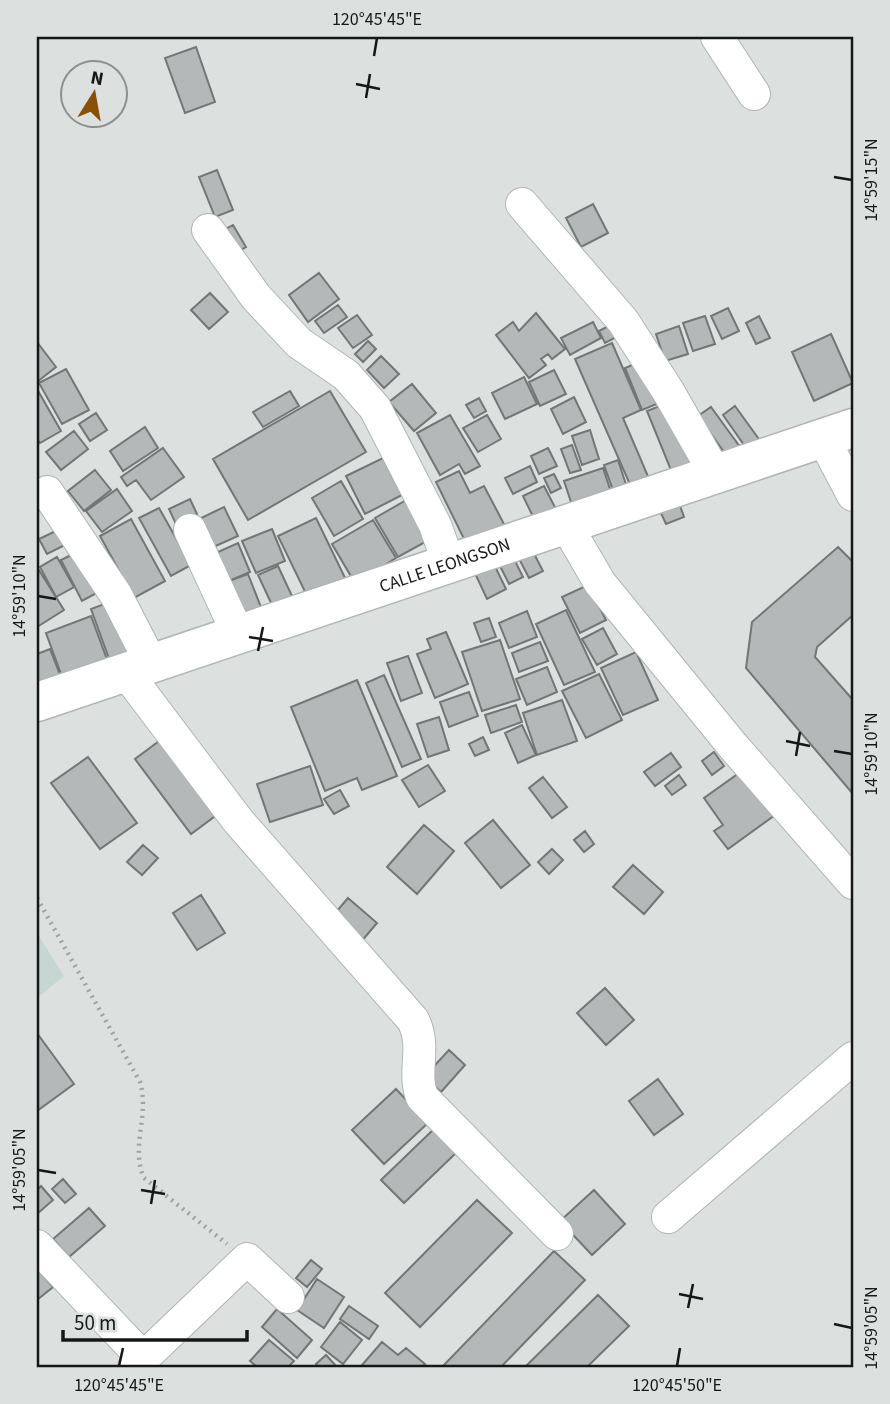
<svg xmlns="http://www.w3.org/2000/svg" width="890" height="1404" viewBox="0 0 890 1404" font-family="'Source Sans 3',sans-serif">
<style>
.built{fill:#c7d5d3}
.building{fill:#b4b8b8;stroke:#727675;stroke-width:2}
.lines{fill:none;stroke-linecap:round;stroke-linejoin:round}
.minor-casing{stroke:#b1b5b5;stroke-width:34}
.major-casing{stroke:#b1b5b5;stroke-width:41}
.path{stroke:#a0a3a3;stroke-width:4.5;stroke-dasharray:2 5;stroke-linecap:butt}
.minor{stroke:#fff;stroke-width:32}
.major{stroke:#fff;stroke-width:38}
.ticks{fill:none;stroke:#161717;stroke-width:2.5}
.labels{text-anchor:middle;stroke-width:7;stroke-linejoin:round;paint-order:stroke}
.street-label{font-size:18px;fill:#161717;stroke:#dce0df}
.neatline{fill:none;stroke:#161717;stroke-width:2.5}
.ticks-label{font-size:18px;text-anchor:middle;fill:#161717}
</style>
<rect width="100%" height="100%" fill="#dce0df"/>
<path class="built" d="M37,933L64,976L37,998Z"/>
<path class="building" d="M196,47L215,102L185,113L165,58Z
M217,170L233,210L215,217L199,177Z
M593,204L608,233L581,247L566,218Z
M233,225L246,247L237,252L224,230Z
M319,273L339,299L308,322L289,295Z
M210,293L228,312L209,329L191,310Z
M338,305L347,317L324,333L315,321Z
M728,308L739,331L722,339L711,316Z
M536,313L565,349L552,359L548,354L541,359L546,365L529,378L496,335L513,322L519,331Z
M357,315L372,335L353,348L338,328Z
M705,316L715,344L693,351L683,323Z
M759,316L770,338L756,344L746,323Z
M620,320L626,332L605,343L599,331Z
M593,322L601,338L570,355L561,338Z
M679,326L688,354L665,361L656,334Z
M831,334L853,383L814,401L792,352Z
M368,341L376,349L363,362L355,354Z
M37,342L56,367L37,382Z
M612,343L641,410L623,418L653,488L635,496L575,359Z
M381,356L399,374L384,388L367,370Z
M647,359L664,401L642,410L625,368Z
M66,369L89,410L62,424L39,383Z
M554,370L566,394L540,406L529,382Z
M524,377L537,404L505,419L492,393Z
M412,384L436,413L414,431L389,402Z
M37,389L61,431L40,443L37,439Z
M290,391L299,406L263,427L253,412Z
M330,391L366,452L248,520L213,459Z
M574,397L586,422L563,434L551,409Z
M479,398L486,411L474,418L466,405Z
M670,402L700,476L677,485L647,411Z
M735,406L761,442L749,452L723,415Z
M711,407L740,447L727,456L698,416Z
M96,413L107,430L90,441L79,424Z
M450,415L480,466L465,474L459,464L440,475L417,433Z
M487,415L501,439L478,452L463,428Z
M145,427L158,448L123,471L110,451Z
M590,430L599,459L582,465L572,436Z
M74,431L88,449L61,470L46,452Z
M572,445L581,470L570,473L561,449Z
M163,448L184,477L151,500L136,480L127,486L121,477Z
M548,448L557,466L539,474L531,456Z
M383,458L402,495L365,514L346,476Z
M618,460L631,500L618,504L604,465Z
M530,466L537,482L513,494L505,478Z
M603,468L614,501L575,514L564,481Z
M95,470L111,490L84,511L68,491Z
M459,471L470,493L484,486L505,526L467,545L436,482Z
M554,474L561,488L551,493L544,478Z
M341,481L363,519L334,536L312,498Z
M544,486L561,519L539,529L523,496Z
M117,489L132,511L102,532L86,511Z
M415,495L438,535L398,557L375,518Z
M190,499L197,514L176,524L169,509Z
M679,503L684,517L666,524L660,511Z
M224,507L238,536L209,549L195,521Z
M159,508L191,565L171,576L139,518Z
M316,518L348,584L310,602L278,536Z
M131,519L165,581L134,598L100,536Z
M373,520L396,558L355,583L332,544Z
M62,528L69,543L47,554L39,539Z
M272,529L285,561L256,573L242,541Z
M238,543L250,572L222,584L209,556Z
M529,544L543,571L529,578L515,551Z
M838,547L853,562V615L817,647L815,657L853,700V794L746,668L752,622Z
M83,549L104,589L82,601L61,560Z
M509,549L523,577L509,584L495,556Z
M57,557L74,587L56,597L40,567Z
M491,558L506,589L487,599L472,567Z
M278,566L292,596L272,605L258,575Z
M37,567L64,610L37,627Z
M248,574L264,615L242,623L226,582Z
M588,585L606,620L580,633L562,597Z
M115,600L135,655L111,664L91,609Z
M566,610L595,672L564,685L536,624Z
M527,611L537,637L509,648L499,623Z
M91,616L109,665L64,682L46,633Z
M489,618L496,637L481,642L474,623Z
M603,628L617,654L597,665L582,639Z
M446,632L468,684L435,698L417,654L431,649L427,639Z
M500,640L520,699L482,711L462,652Z
M540,642L548,661L519,672L512,653Z
M50,649L62,680L37,690V654Z
M636,652L658,700L623,715L601,668Z
M408,656L422,693L401,701L387,663Z
M547,667L557,692L527,705L516,679Z
M599,674L622,720L586,738L562,691Z
M384,675L421,759L402,767L366,683Z
M357,680L397,776L362,790L357,778L325,791L291,707Z
M469,692L478,716L449,727L440,702Z
M562,700L577,741L537,755L523,713Z
M516,705L522,722L491,733L485,715Z
M439,717L449,750L428,757L417,724Z
M522,725L536,755L518,763L505,733Z
M166,736L222,811L191,834L135,759Z
M483,737L489,750L475,756L469,744Z
M714,752L724,766L712,775L702,761Z
M671,753L681,767L655,786L644,772Z
M88,757L137,823L100,849L51,783Z
M428,765L445,791L419,807L402,780Z
M310,766L323,805L270,822L257,784Z
M742,771L775,815L728,849L714,831L723,825L704,798Z
M679,775L686,785L672,795L665,786Z
M543,777L567,807L552,818L529,788Z
M340,790L349,806L334,814L324,799Z
M493,820L530,865L501,888L465,843Z
M424,825L454,851L417,894L387,867Z
M585,831L594,844L584,852L574,840Z
M143,845L158,858L142,875L127,862Z
M552,849L563,860L549,874L538,862Z
M633,865L663,892L644,914L613,887Z
M201,895L225,933L197,950L173,913Z
M348,898L377,923L360,943L331,918Z
M605,988L634,1020L606,1045L577,1013Z
M37,1033L74,1084L37,1111Z
M449,1050L465,1065L441,1092L424,1077Z
M658,1079L683,1114L654,1135L629,1101Z
M396,1089L428,1123L384,1164L352,1130Z
M435,1128L457,1152L404,1203L381,1180Z
M63,1179L76,1194L65,1203L52,1189Z
M41,1186L53,1200L37,1214V1190Z
M594,1190L625,1224L592,1255L560,1221Z
M477,1200L512,1233L420,1327L385,1293Z
M89,1208L105,1226L69,1257L53,1239Z
M554,1251L585,1280L501,1367H442Z
M311,1260L322,1269L307,1287L296,1278Z
M37,1268L53,1287L37,1300Z
M317,1279L344,1297L324,1328L297,1310Z
M598,1295L629,1326L587,1367H525Z
M349,1306L378,1326L369,1339L340,1319Z
M277,1309L312,1340L297,1358L262,1327Z
M340,1322L362,1340L343,1364L321,1347Z
M269,1340L294,1361L288,1367H257L250,1361Z
M382,1342L398,1355L406,1348L425,1364L422,1367H365L362,1365Z
M326,1355L337,1367H318L316,1364Z"/>
<g class="lines">
<g class="minor-casing">
<path id="minor" d="M717,37L754,94
M522,204L623,321L668,391L716,475
M208,230L256,297L299,343L346,375L375,408L435,525L449,564
M823,438L853,495
M47,492L116,595L151,663
M565,523L600,583L733,746L853,883
M190,530L238,634
M125,671L239,822L413,1020C427,1047 412,1071 422,1097L557,1234
M668,1217L853,1058
M37,1246L143,1358
M134,1367L247,1259L288,1297"/>
</g>
<g class="major-casing">
<g id="major">
<path id="s1" d="M37,702L853,428"/>
</g>
</g>
<path class="path" d="M37,898L140,1082C150,1115 130,1147 144,1178L227,1244"/>
<use href="#minor" class="minor"/>
<use href="#major" class="major"/>
</g>
<path class="ticks" d="M374,56L377,38M356,84L380,89M366,98L370,74M834,177L852,180M38,596L56,599M249,637L273,641M258,651L263,627M786,741L810,746M834,751L852,754M796,756L800,732M38,1170L56,1173M141,1190L165,1194M151,1204L155,1180M679,1294L703,1299M688,1308L693,1284M834,1324L852,1328M119,1366L123,1348M677,1366L680,1348"/>
<g class="labels">
<g class="street-label">
<text dy="6" stroke="none"><textPath href="#s1" startOffset="430">CALLE LEONGSON</textPath></text>
</g>
</g>
<rect width="890" height="1404" fill="none" stroke="#dce0df" stroke-width="77"/>
<g transform="translate(94 94) rotate(11)"><circle r="33" fill="#dce0df" stroke="#8d908f" stroke-width="2"/>
<path d="M0-5L12 26L0 18L-12 26Z" fill="#885004"/>
<text y="-10" font-size="19" font-weight="bold" text-anchor="middle" fill="#161717">N</text>
</g>
<path d="M63 1330v10h184v-10" fill="none" stroke="#161717" stroke-width="3.5"/>
<text x="74" y="1330" font-size="21" fill="#161717" stroke="#dce0df" stroke-width="5" paint-order="stroke">50 m</text>
<rect x="38" y="38" width="814" height="1328" class="neatline"/>
<g class="ticks-label">
<text x="377" y="25">120°45'45"E</text>
<text transform="translate(871 180) rotate(-90)" y="6">14°59'15"N</text>
<text transform="translate(19 596) rotate(-90)" y="6">14°59'10"N</text>
<text transform="translate(871 754) rotate(-90)" y="6">14°59'10"N</text>
<text transform="translate(19 1170) rotate(-90)" y="6">14°59'05"N</text>
<text transform="translate(871 1328) rotate(-90)" y="6">14°59'05"N</text>
<text x="119" y="1391">120°45'45"E</text>
<text x="677" y="1391">120°45'50"E</text>
</g>
</svg>
